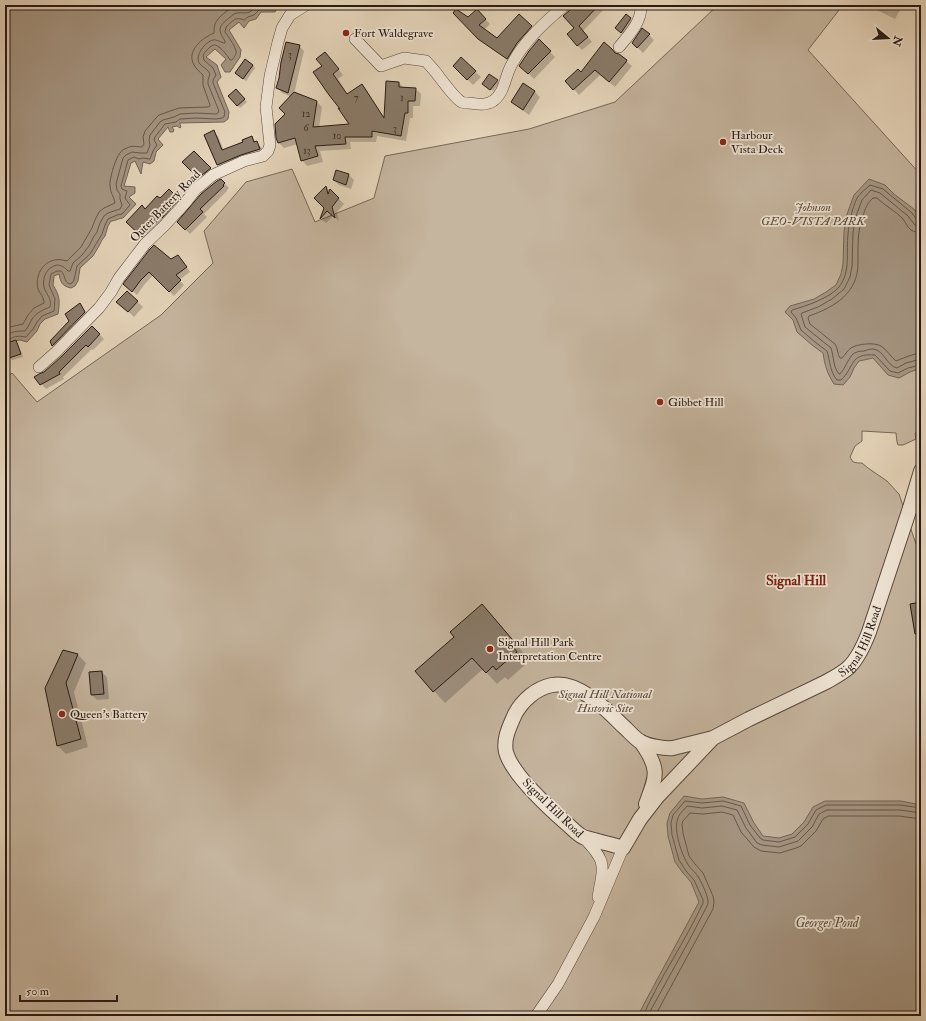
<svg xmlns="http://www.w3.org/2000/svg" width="926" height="1021" viewBox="0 0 926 1021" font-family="'IM FELL Double Pica',serif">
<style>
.green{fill:#c5b49e;stroke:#766759}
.water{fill:#a59582;stroke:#736456}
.shadow{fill:#0003}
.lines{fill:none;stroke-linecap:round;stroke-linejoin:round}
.shore{stroke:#66584b;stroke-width:1}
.building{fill:#8a7b6a;stroke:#281a14}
.minor-casing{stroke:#57483e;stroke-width:12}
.tertiary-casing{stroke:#57483e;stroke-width:16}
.minor{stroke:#eee3d2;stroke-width:11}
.tertiary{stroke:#eee3d2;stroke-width:14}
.poi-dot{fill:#8f2418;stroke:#eee3d2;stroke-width:1.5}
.labels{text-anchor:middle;stroke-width:3.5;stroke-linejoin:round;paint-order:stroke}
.number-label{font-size:10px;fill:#40322a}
.poi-label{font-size:12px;fill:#281a14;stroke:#eee3d2;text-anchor:start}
.street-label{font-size:12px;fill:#281a14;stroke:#eee3d2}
.park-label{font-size:12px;font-style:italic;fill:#57483d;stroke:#eee3d2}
.water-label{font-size:13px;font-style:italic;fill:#5a4b40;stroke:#eee3d2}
.quarter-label{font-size:14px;font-weight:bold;fill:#7a1f14;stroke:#eee3d2}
</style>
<rect width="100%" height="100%" fill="#e5d4ba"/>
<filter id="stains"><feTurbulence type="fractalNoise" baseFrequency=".005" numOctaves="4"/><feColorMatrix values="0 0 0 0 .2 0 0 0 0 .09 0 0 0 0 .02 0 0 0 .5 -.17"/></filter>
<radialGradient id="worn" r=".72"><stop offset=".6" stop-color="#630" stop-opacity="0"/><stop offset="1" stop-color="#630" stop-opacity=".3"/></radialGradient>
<path class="green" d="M718,5H843L808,50L921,175V430L915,433L916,439L903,445H898L897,442L896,433L862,431V441L855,446L850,457L853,462L858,463H862L868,468L887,481L899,494L916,544L921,548V1016H5V378L12,373L37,402L161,315L213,263L204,231L246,182L292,169L315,222L374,198L385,156L529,129L615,102Z"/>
<path class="water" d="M5,5H279L275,12H261L256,19L249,21L244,28L239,22L229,30L241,50L240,57L230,72H225L221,65L226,59L215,49L206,57L217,65L221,77L217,82L229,112L228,119L224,122L180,123V124L181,127L180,128L177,126L172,127L174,130L173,132H170L168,127L158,139L163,145L156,152L154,161L150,164L143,162L141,174L135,161L131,163L124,186L135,187V193L129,197L136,204L123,218C119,218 116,221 111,221L108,226L105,236L102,240L99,246L93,256L80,268L78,281L75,286L71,288C62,286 61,283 59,274L54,276L53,285C60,296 60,301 58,314L45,319L40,324L37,331L27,342L20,340L13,341L5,355Z
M869,179L885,185L894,194L915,210L920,218H921V368L910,372L899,378L888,375L873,358L859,361L854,368L850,377L843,385L834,384C827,373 825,366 823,353L812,345L797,332L793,320L785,312L790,306L814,299L826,292L836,285L841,274L843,264L844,232L846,217L854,195Z
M684,796L702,799L723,797L744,803L754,823L763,836L779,838L792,834L804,822L813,807L825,801H901L921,805V1016H638L645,1002L699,902L691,882L683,873L675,862L668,836L667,823L670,813Z"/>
<path class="shadow" d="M576,5H608L583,31L592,42L582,50L577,45L575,28Z
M872,5H903L895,19L875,9Z
M477,11L490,24L484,30L497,39L531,27L536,32L512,63L484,43L454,13L469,19Z
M626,15L633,21L624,35L617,28Z
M649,35L654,40L643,53L633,43Z
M539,41L555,57L534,79L520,65Z
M299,46L304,51L294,94L317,102L322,107L319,128L351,125L343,111L324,66L330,58L343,75L338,79L348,95L361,86L367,91L385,119L399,83L404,88L416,89L421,94L420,106H413V118H410L406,141L377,136L376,142H350L351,149L320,151L323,162L307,166L302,160L298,144L284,148L279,143L292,97L282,93L277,87Z
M612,49L632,66L615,87L600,75L579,95L567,81L581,73Z
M461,59L481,77L473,85L454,66Z
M253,65L255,68L246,81L238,75Z
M497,81L499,83L493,91L486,86Z
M523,85L535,92L540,97L529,115L518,107L512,102Z
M236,90L247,102L240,108L230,96Z
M213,132L218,136L224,151L244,142L251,137L261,147L264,154L223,169L218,165L205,135Z
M194,153L215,174L204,183L184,162Z
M337,171L349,175L354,180L351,189L339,185L334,180Z
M221,180L229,188L227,190V191L204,214L207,217L190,234L178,222Z
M326,187L344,204L337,212L339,221L333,216L326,223L321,219L325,208Z
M169,190L183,205L148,241L128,222L160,200Z
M151,249L171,261L182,260L190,272L179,280L184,285L174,296L153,275L144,285L137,295L128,287Z
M127,292L143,307L134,317L118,302Z
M80,305L89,316L57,349L53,345L51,341L71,321Z
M92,327L104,339L93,350L92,349L63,377L64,379L46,389L36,378L44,373L61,358Z
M16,341L18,344L23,357L12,360L10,358L8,344Z
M493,617L527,657L524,660L527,663L508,680L505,677L497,684L483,669L445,703L416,671L455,637Z
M64,651L78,655L86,663L74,692L88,747L66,754L58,746L46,688Z
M101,672L107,677L109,699L97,700L92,695Z"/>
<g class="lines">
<path class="shore" d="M921,221L917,220L912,213L883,189L870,185C866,189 860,193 857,198C852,209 849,222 848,234C846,251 851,272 839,287C830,298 806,306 792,310L791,312L796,318L801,330L815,342L827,351C830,361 830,372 837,380H841C855,367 849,353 875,355L890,371L898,373L908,368L921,365
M921,226H917L914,224L908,216L880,193L871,190L862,200L855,219L853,233L852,266L850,277L844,289L832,299L818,307L802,313L801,314L805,327L831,348C834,357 833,367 839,374H840C845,369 847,361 852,355C855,352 859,351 864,351C867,350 870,349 873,349C884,350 887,366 897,368L906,363L921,359
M921,232C917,232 914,232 911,230C907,227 906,223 903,219C896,211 885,206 877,198H873C867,203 865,209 863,216C857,231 858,247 858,263C858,293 835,307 809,316L808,318L810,324L835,344C838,348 837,354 840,358H842C845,355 847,351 851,348C857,344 874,342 881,346C887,350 891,357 896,361C904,358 912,354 921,353
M5,329L10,327L23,324L28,315L34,308L44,303C44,297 40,294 38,289C35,276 42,262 55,260C59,259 63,260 67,261L81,247L92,228L95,220L99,212L104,208L115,203C114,196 110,193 110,186C109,180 115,161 118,156C120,152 123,149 127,148C132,145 137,147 142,147L144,144L143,137L145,131L156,118L159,115L179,108L208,107L210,106V105L203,85V75C200,72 196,69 194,65C186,51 202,38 214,33C214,30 214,27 215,24C218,17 228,9 235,7C240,6 243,7 248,5
M5,337C10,331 18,331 25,331C28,327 30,323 32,319C37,312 43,310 50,307C52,297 46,295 44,287C42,277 47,267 57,265C62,265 65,268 68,271H70L73,263L82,255L89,246L94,236L97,232L100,223L104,216L108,213L120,209L122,205L120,199V194L117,190L116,184L123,158L126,155L132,152L140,153H147L150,145L149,140L150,135L160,122L163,120L174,117L180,114L196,113L216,114L218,113L219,111L208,84V80L210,74C208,69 202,67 199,63C195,55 205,42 213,40C217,39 221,43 225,43V41C217,29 219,26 229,18C232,16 234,13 237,13C243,12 244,14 250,12C252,10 254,7 256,5
M8,342C12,335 19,336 26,337L33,329L37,322L42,316L54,311L55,299L49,285L51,274L57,271H61C66,275 63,282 70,284L72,283L74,280L77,266L90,254L102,234L105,225L108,219L117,215L122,214L130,205L125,198L127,191L122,189L121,186L128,160L134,157L139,159L143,158L149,159H150L153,151L157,145L154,140L155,137L165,124L176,122L180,119L196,118L216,119L222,118L224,117L225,112L213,83V80L216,75L213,68L204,60L203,55C205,52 209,47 213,45C218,43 228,56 230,60H232C234,57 237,54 236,51C235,46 228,36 225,32L226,27C233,21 235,16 244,20L248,17L254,15L260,9L272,8L274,5
M643,1016C660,977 685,942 703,903V900L694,880L686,871L679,860L672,835L671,823L673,815L685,801L702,803L723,801L741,806L750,825L760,838L763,840L779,842L795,837L808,824L816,810L826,805H900L921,808
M648,1016L653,1006L691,937L708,904C709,897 702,884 699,878C696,873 692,870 689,866C682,856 673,830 678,818C679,814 684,810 687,806L702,808L722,806L737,810L746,828L757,843L762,845L779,847L798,841L812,827L819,814L827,810H900L921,813
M655,1016L713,909L714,902L713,896L703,873L695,864L689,856L683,833L682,824L683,821L690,813L703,814L722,812L733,815L741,832L754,847L761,851L780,853L796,848L801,846L816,831L823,819L828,816H899L921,819"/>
</g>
<path class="building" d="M573,5H599L579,26L588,37L577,46L567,34L574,28L563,16L570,10Z
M456,9L468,17L477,9L486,19L479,25L497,38L519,14L532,26L517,43L507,59L478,39L453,13Z
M626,14L631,18L621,33L615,28Z
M642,28L650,34L637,48L632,43Z
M539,39L551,51L528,74L519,66L529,51Z
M286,42L300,45L288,93L276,88L279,78L281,62Z
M604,42L612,49L615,53L619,54L627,60L626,62L609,82L595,70L573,90L565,81L578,69L581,72Z
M325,52L339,69L333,74L347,94L362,84L384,118L386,81L399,82V87L416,88L415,101H408V113H405L401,136L372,131V137H345L346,144L315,146L318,156L301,161L295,138L278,143L276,138L275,124L285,114L279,108L294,92L317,101L313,127L349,124L338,108L340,109L329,95L313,72L322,66L316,59Z
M461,57L476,71L467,80L453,66Z
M245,59L253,65L243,79L235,73Z
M489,74L498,80L490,90L482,84Z
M523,83L535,91L523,110L511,102Z
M236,89L245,99L237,106L228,96Z
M214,130L222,150L243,142L242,140L252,136L254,142L257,141L260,149L241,155L217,165L204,135Z
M194,151L211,168L198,178L182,162Z
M336,170L349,174L346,185L333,180Z
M221,179L225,183L223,185L224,186L200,209L203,212L185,230L177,222L201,194L217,181Z
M326,186L328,194L330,189L339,198L332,207L335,218L327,211L320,219L324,208L314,198Z
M169,189L179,199L162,218L161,217L142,237L126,222L142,205L145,209L157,196L160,198Z
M154,245L171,259L178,255L187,267L176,275L181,280L169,292L149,272L140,281L132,292L123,284L150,249Z
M127,291L138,301L128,312L116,302Z
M80,303L85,312L52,346L50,341L69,321L65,314Z
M92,326L100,334L88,347L86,345L59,372L60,374L40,385L34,377L39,374L44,372L61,357Z
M16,340L21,354L9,358L7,343Z
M921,602V634H915L910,604Z
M482,604L517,645L514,648L517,652L496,670L493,666L486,673L472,658L433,692L415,671L454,637L450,632Z
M63,650L78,654L66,683L81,739L57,746L45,688Z
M102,671L104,694L91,695L89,672Z"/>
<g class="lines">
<g class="minor-casing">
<path id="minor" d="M355,39L381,66L404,58L426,61C431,67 436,72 440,78C445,84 454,97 460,101C462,103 466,103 469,103C477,104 485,106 493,101C505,93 505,75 512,64C525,40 545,22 565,5
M619,47C629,35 642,22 641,5
M39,367L56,352L99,308L111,292L119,278L145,244L164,226L185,203L196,189L213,175L224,170L244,161L263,156L268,151L270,145L266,107L270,76L278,42L282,28L290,15L306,5
M583,837C607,862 604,864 598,897
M536,1016L558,984L594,917L623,848"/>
</g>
<g class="tertiary-casing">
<g id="tertiary">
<path id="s1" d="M713,738L657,797L640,819L623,848C614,845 604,843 594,840C591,839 586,838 583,837C577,834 571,827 566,823C549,808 512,774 506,752C503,738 510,726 515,714C522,701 536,688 552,685C578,680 606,709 623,726C628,730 635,739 641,742C648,746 666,749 673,748L713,738L749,719L826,682C833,678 841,674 848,668C858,659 864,645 869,632L910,508L921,471"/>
<path d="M641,742C660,769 657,775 646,804"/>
</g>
</g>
<use href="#minor" class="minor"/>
<use href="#tertiary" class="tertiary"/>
</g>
<g class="poi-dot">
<circle cx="346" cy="33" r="4"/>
<circle cx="723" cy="142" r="4"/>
<circle cx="660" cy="402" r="4"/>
<circle cx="490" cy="649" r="4"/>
<circle cx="62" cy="714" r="4"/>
</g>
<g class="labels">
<g class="number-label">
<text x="290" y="58">3</text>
<text x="356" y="101">7</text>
<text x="402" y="101">1</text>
<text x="306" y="117">12</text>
<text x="306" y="131">6</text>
<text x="395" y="132">3</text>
<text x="337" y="139">10</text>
<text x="307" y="154">13</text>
</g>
<g class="poi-label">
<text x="354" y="37">Fort Waldegrave</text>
<text x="731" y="139">Harbour<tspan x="731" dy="14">Vista Deck</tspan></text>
<text x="668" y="406">Gibbet Hill</text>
<text x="498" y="646">Signal Hill Park<tspan x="498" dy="14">Interpretation Centre</tspan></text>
<text x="70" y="718">Queen's Battery</text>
</g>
<g class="street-label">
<text transform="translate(165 206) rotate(-46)" y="4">Outer Battery Road</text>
<text dy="4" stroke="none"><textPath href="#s1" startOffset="753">Signal Hill Road</textPath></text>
<text transform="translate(553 808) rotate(44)" y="4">Signal Hill Road</text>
</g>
<g class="park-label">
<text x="813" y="211">Johnson<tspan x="813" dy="14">GEO-VISTA PARK</tspan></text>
<text x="605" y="698">Signal Hill National<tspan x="605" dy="14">Historic Site</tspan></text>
</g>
<g class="water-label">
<text x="827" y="927">Georges Pond</text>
</g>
<g class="quarter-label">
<text x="796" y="585">Signal Hill</text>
</g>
</g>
<rect width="926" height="1021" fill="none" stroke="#e5d4ba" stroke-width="20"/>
<rect x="6" y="6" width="914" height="1009" fill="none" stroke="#281a14" stroke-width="2"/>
<rect x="10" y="10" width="906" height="1001" fill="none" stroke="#281a14"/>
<g transform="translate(888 38) rotate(108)" stroke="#eee3d2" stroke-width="3" paint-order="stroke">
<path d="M0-3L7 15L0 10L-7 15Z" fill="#281a14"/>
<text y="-6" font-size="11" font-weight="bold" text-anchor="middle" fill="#281a14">N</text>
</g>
<path d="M20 995v6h97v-6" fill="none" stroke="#281a14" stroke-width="2"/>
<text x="26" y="995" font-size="12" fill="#281a14" stroke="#eee3d2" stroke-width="3" paint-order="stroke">50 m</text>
<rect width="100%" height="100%" filter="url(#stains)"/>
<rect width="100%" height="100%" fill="url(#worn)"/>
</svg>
